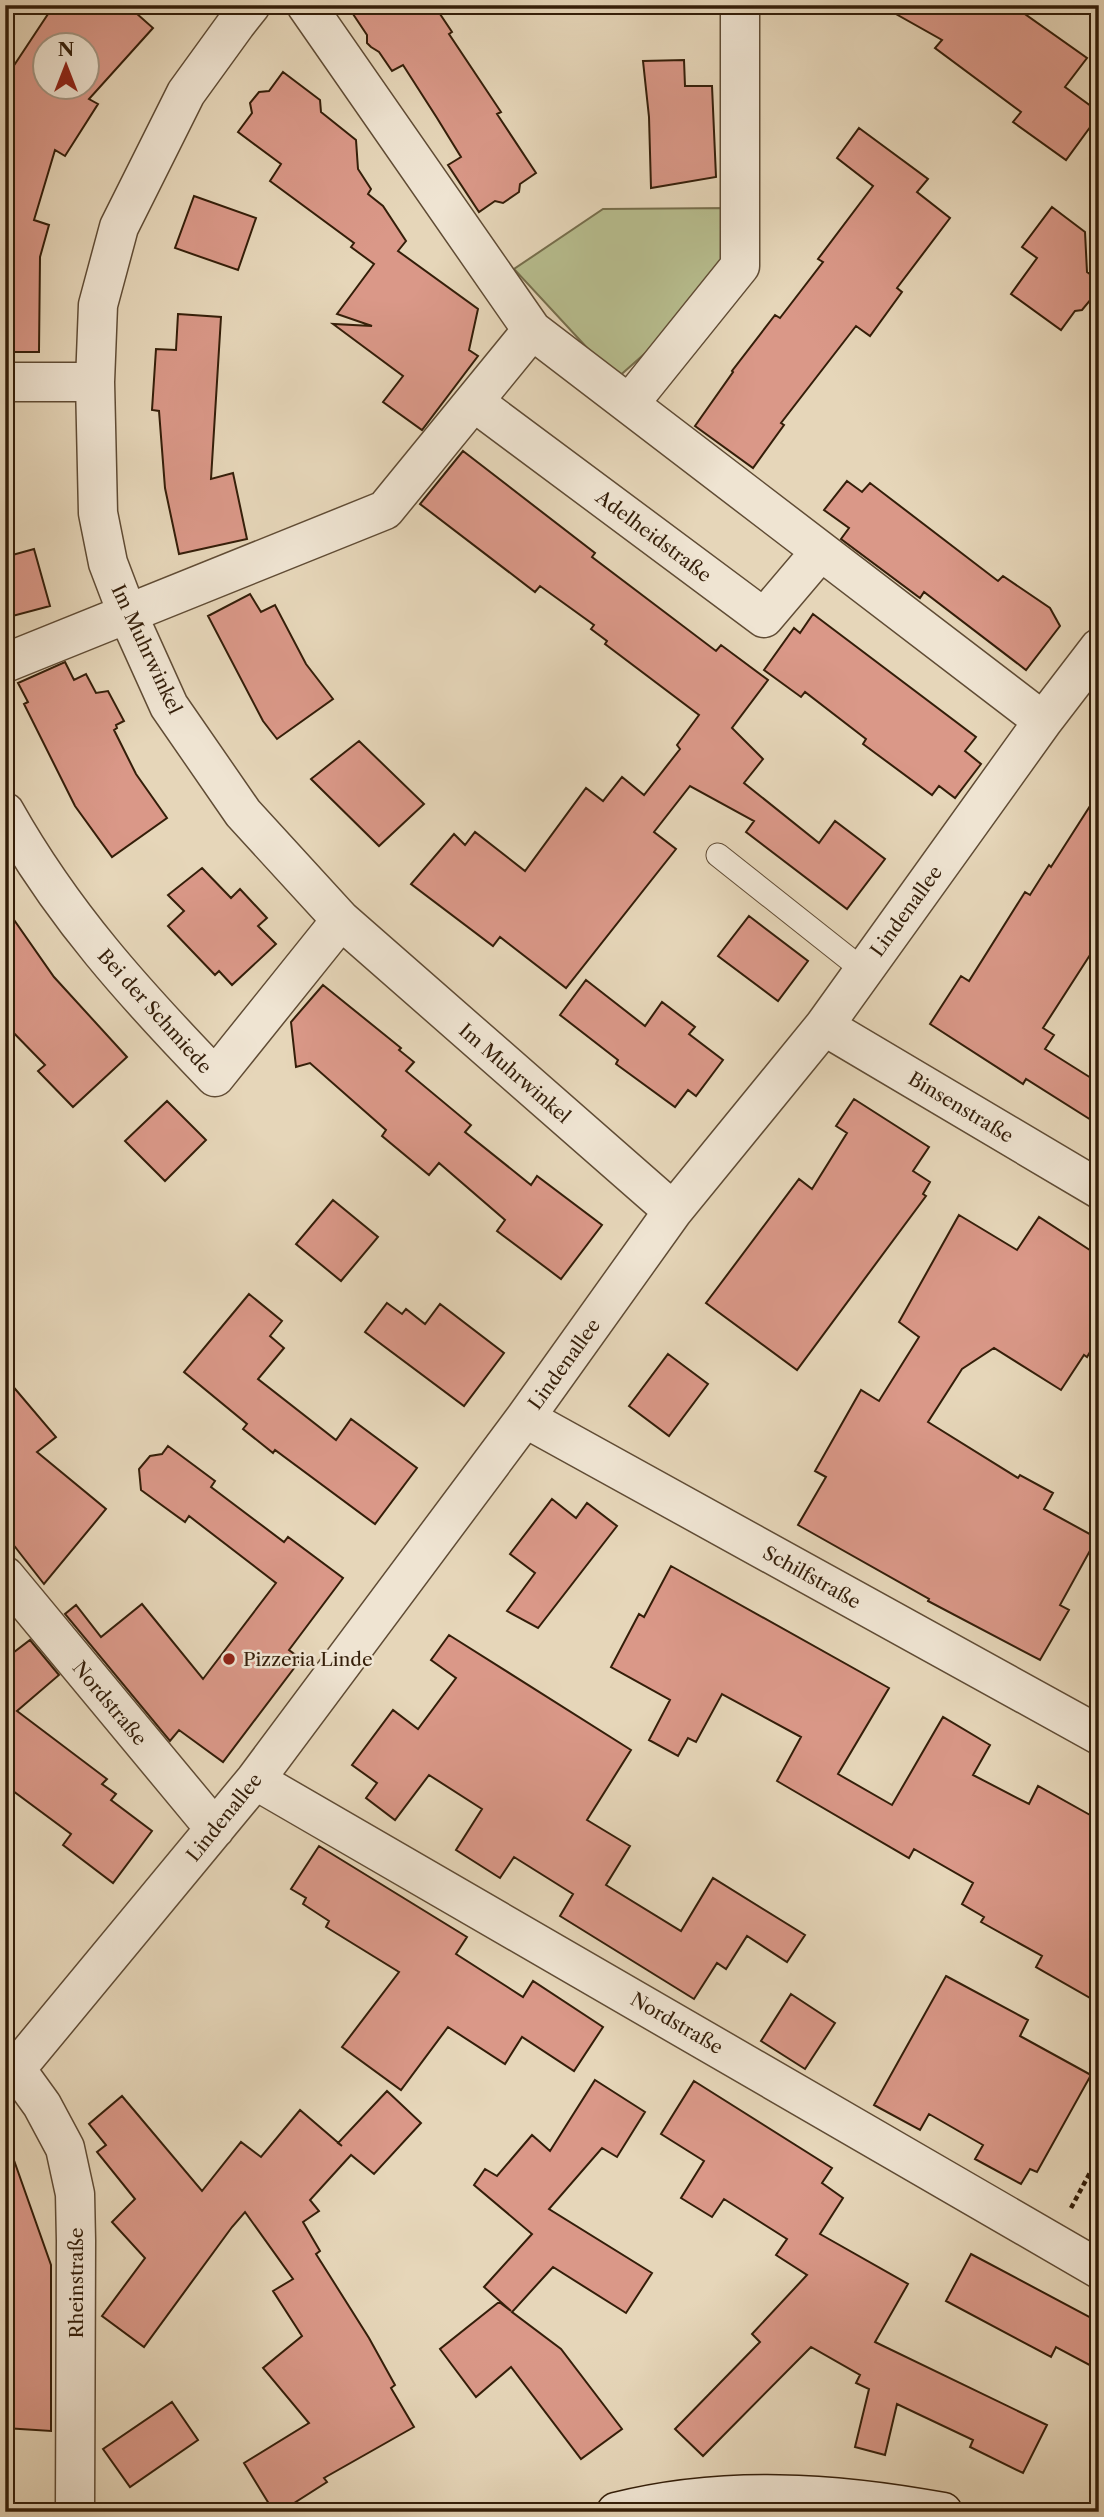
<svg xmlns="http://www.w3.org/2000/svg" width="1104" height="2517" viewBox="0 0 1104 2517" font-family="'Libre Caslon Text',serif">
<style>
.green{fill:#b7bd8e;stroke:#766e4c;stroke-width:2}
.building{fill:#da9888;stroke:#341e09;stroke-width:2;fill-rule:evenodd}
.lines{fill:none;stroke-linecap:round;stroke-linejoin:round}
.lane-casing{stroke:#604c35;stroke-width:25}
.street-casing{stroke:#604c35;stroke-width:41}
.secondary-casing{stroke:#341e09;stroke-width:41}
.path{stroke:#341e09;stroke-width:4.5;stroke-dasharray:5 3.5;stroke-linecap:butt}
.lane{stroke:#efe4d2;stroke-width:23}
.street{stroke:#efe4d2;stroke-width:38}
.secondary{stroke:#efe4d2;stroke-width:38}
.poi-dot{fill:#8f2418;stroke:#efe4d2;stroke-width:2.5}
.labels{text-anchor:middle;stroke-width:5;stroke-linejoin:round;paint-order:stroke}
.street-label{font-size:19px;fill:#341e09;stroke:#efe4d2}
.poi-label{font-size:19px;fill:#341e09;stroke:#efe4d2;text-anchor:start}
</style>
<rect width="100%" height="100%" fill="#e6d6b9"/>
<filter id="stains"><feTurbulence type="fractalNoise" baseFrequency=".00286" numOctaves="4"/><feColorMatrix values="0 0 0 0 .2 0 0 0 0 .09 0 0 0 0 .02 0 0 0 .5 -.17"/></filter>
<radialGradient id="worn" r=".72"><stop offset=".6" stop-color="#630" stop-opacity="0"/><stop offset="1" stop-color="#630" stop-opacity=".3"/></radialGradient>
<path class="green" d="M730,208L727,261L703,302L616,379L514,269L603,209Z"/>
<path class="building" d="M54,5H127L153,28L89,99L98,104L65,156L55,150L34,220L49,225L40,257L39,352H5V79ZM46,46H88V88H46Z
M347,5H434L452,32L449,34L501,112L497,114L536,173L520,184L519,192L503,203L495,201L479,212L448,165L461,157L437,118L403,65L392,71L379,52L371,47L367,43V35Z
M880,5H1012L1087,58L1065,87L1099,112V115L1066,160L1013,122L1021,112L935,48L942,40Z
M684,60L685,86H712L716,177L651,188L649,117L643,61Z
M283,72L320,100L321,112L356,140L358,169L371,189L368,194L383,206L406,241L398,251L478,309L469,350L478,356L422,430L383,402L403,376L333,324L372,326L337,314L374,264L351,247L354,243L270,181L281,164L238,132L252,113L250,103L259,92L269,91Z
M859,128L928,179L917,192L950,218L897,288L902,292L870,336L856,326L781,423L784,425L753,468L695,426L733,372L732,371L775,315L780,318L823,262L818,259L873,186L837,158Z
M194,196L256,218L238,270L175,248Z
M1052,207L1085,232L1087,272L1098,280L1091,289L1092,298L1082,310L1075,311L1061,330L1011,294L1037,258L1022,247Z
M178,314L221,317L211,479L233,473L247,539L179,554L165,488L159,411L152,410L156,349L176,350Z
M463,451L595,553L592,557L716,651L721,645L768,680L732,728L763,759L744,783L819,843L835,821L885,859L847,909L746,832L754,821L690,786L654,832L676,849L566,988L500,937L493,946L411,884L454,834L465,845L475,832L525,871L586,788L603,801L622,777L644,795L680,749L677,745L699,715L605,644L607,641L591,629L594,625L540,586L535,592L420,504Z
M847,481L862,492L870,483L998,581L1003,576L1050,608L1060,626L1026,670L924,592L920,598L841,539L849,528L824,510Z
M34,549L50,606L5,618V557Z
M250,594L261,612L275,605L306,664L333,699L277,739L263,721L208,616Z
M813,614L976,737L965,751L981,764L955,798L939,786L932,795L863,744L866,739L805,692L801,697L764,670L794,628L800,633Z
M65,662L74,680L86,674L96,693L108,691L124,721L116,725L117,728L114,730L136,774L167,818L112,857L75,806L24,704L28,702L18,683Z
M359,741L424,804L379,846L311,779Z
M1099,792V941L1043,1028L1054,1035L1045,1049L1099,1083V1125L1026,1079L1023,1084L930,1024L961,976L969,981L1025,892L1030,895L1049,865L1051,867Z
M202,868L231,898L240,889L267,918L258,926L276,944L232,985L219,971L215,975L168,926L184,911L168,895Z
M5,907L54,977L127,1057L73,1107L38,1071L45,1065L5,1024Z
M749,916L808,961L778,1001L718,956Z
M586,980L645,1026L662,1002L695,1027L689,1034L723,1060L696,1096L688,1090L675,1107L616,1064L618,1060L560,1015Z
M323,985L401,1048L399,1050L414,1062L406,1071L471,1125L465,1132L531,1185L537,1176L602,1225L561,1279L497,1231L505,1220L439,1163L429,1175L382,1136L386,1130L310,1063L296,1067L291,1022Z
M854,1099L929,1147L913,1171L930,1182L923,1194L926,1196L797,1370L706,1303L799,1179L812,1189L847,1133L836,1126Z
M167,1101L206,1140L165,1181L125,1141Z
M333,1200L378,1237L341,1281L296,1244Z
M959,1215L1017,1250L1039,1217L1099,1256V1337L1087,1357L1084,1355L1061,1390L994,1348L962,1369L928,1422L1018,1478L1020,1475L1053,1493L1044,1509L1097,1538L1060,1605L1069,1610L1040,1660L928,1601L929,1599L798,1525L826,1477L815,1471L861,1390L879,1401L919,1337L899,1322Z
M249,1294L282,1321L270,1336L284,1348L258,1379L336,1440L351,1419L417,1468L375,1524L275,1450L273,1453L243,1429L247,1424L184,1372Z
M387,1303L402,1314L406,1309L425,1324L440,1304L504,1353L464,1406L365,1332Z
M668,1354L708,1384L669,1436L629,1406Z
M5,1377L56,1437L37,1452L106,1509L44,1584L5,1534Z
M168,1446L215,1481L211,1487L284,1542L288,1537L343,1578L289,1650L301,1659L223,1762L179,1730L170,1741L65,1614L76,1605L101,1637L142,1604L203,1679L276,1583L189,1516L185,1522L141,1490L139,1469L150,1456L162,1454Z
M552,1499L576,1518L587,1503L617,1526L538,1628L507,1611L535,1573L510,1554Z
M671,1566L889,1688L838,1774L892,1805L943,1717L990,1745L973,1775L1029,1804L1038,1786L1099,1820V2003L1036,1967L1042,1956L981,1922L984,1917L962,1904L973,1883L914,1849L909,1858L777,1781L801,1737L722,1694L696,1742L688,1738L678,1756L649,1740L670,1700L611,1667L639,1614L644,1617Z
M449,1635L631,1750L587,1820L630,1846L606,1885L681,1931L713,1878L805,1935L787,1962L747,1936L726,1969L717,1963L694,1999L560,1916L573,1894L514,1857L500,1878L456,1850L482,1809L429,1775L395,1820L366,1798L377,1783L352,1765L393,1710L418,1729L456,1678L431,1660Z
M30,1640L59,1675L17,1711L107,1779L102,1784L116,1794L111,1800L152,1831L113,1883L63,1845L71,1834L5,1785V1659Z
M319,1846L467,1937L456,1954L523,1997L533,1981L603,2027L574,2071L522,2037L505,2064L448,2027L401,2090L342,2047L399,1972L326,1927L329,1921L303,1904L306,1898L291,1889Z
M946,1976L1028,2020L1020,2036L1091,2075L1037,2172L1030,2169L1021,2184L975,2159L983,2145L929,2114L920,2130L874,2105Z
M791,1994L835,2023L805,2069L761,2041Z
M595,2080L645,2112L617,2157L602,2148L549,2209L652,2273L626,2313L553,2267L512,2312L561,2349L622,2429L581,2459L511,2367L476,2397L440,2349L499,2302L511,2311L484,2287L532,2234L474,2185L485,2169L497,2176L532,2135L550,2151Z
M694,2081L832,2168L822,2183L843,2198L820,2234L908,2284L875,2342L1047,2425L1023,2473L970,2447L973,2440L897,2404L885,2455L855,2447L869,2389L856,2383L860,2375L811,2347L703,2456L675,2429L760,2342L752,2334L807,2275L776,2255L787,2239L724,2199L712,2217L681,2198L704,2161L661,2134Z
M387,2091L421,2123L374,2174L351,2155L310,2200L319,2211L303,2222L320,2251L316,2254L369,2338L395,2385L391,2388L414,2427L324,2478L327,2482L280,2512H274L244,2463L309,2423L263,2368L302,2336L273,2291L293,2279L245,2212L232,2227L144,2347L102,2316L145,2258L112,2222L135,2199L97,2152L106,2145L89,2124L122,2096L202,2191L241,2142L261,2157L300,2110L342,2146L338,2143Z
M10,2149L51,2265V2431L5,2428V2150Z
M971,2254L1099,2322V2370L1056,2347L1051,2357L946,2301Z
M172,2402L198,2440L130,2487L103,2449Z"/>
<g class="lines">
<g class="lane-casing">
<path id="lane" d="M718,855L863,970"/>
</g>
<g class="street-casing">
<path id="street" d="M251,5L236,24L186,93L119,227L98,305L95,382L98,513L108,563L127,613L169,706L243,813L341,920L673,1211
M306,5L532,330L1043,721
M5,382H95
M474,402L764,618L820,552
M629,404L740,266V5
M5,663L385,510L532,330
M5,812C63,915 134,993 215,1077L341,920
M824,1026L1099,1189
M525,1418L1099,1735
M5,1576L215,1829
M255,1780L1099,2269
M75,2512L76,2241L75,2194L65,2148L42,2105L16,2069L255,1780L525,1418L673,1211L824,1026L1043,721L1099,648"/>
</g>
<g class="secondary-casing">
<path id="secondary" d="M616,2512C723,2485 835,2492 943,2512"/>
</g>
<path class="path" d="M1071,2208L1099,2156"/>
<use href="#lane" class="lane"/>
<use href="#street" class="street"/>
<use href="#secondary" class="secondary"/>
</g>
<circle class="poi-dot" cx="229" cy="1659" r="7"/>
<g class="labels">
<g class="street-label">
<text transform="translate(654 536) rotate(37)" y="7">Adelheidstraße</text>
<text transform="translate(147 649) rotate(65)" y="7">Im Muhrwinkel</text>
<text transform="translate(906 911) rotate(-54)" y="7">Lindenallee</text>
<text transform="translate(155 1011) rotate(48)" y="7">Bei der Schmiede</text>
<text transform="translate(515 1073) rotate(41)" y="7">Im Muhrwinkel</text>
<text transform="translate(961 1107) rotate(31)" y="7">Binsenstraße</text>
<text transform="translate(564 1364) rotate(-54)" y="7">Lindenallee</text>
<text transform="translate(812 1577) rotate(29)" y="7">Schilfstraße</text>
<text transform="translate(110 1703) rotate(50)" y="7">Nordstraße</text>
<text transform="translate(224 1817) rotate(-51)" y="7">Lindenallee</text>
<text transform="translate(677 2023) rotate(30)" y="7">Nordstraße</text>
<text transform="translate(76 2283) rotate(-90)" y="7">Rheinstraße</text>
</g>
<g class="poi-label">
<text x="243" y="1666">Pizzeria Linde</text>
</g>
</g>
<rect width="1104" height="2517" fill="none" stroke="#e6d6b9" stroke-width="28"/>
<rect x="7" y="7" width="1090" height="2503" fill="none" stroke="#341e09" stroke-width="3.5"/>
<rect x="14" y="14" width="1076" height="2489" fill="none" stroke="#341e09" stroke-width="2"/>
<g transform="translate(66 66)"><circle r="33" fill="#efe4d2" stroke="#a49582" stroke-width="2"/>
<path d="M0-5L12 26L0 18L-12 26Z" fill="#8f2418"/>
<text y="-10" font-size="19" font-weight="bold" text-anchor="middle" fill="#341e09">N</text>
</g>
<rect width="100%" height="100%" filter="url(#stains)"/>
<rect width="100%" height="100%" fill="url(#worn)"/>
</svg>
